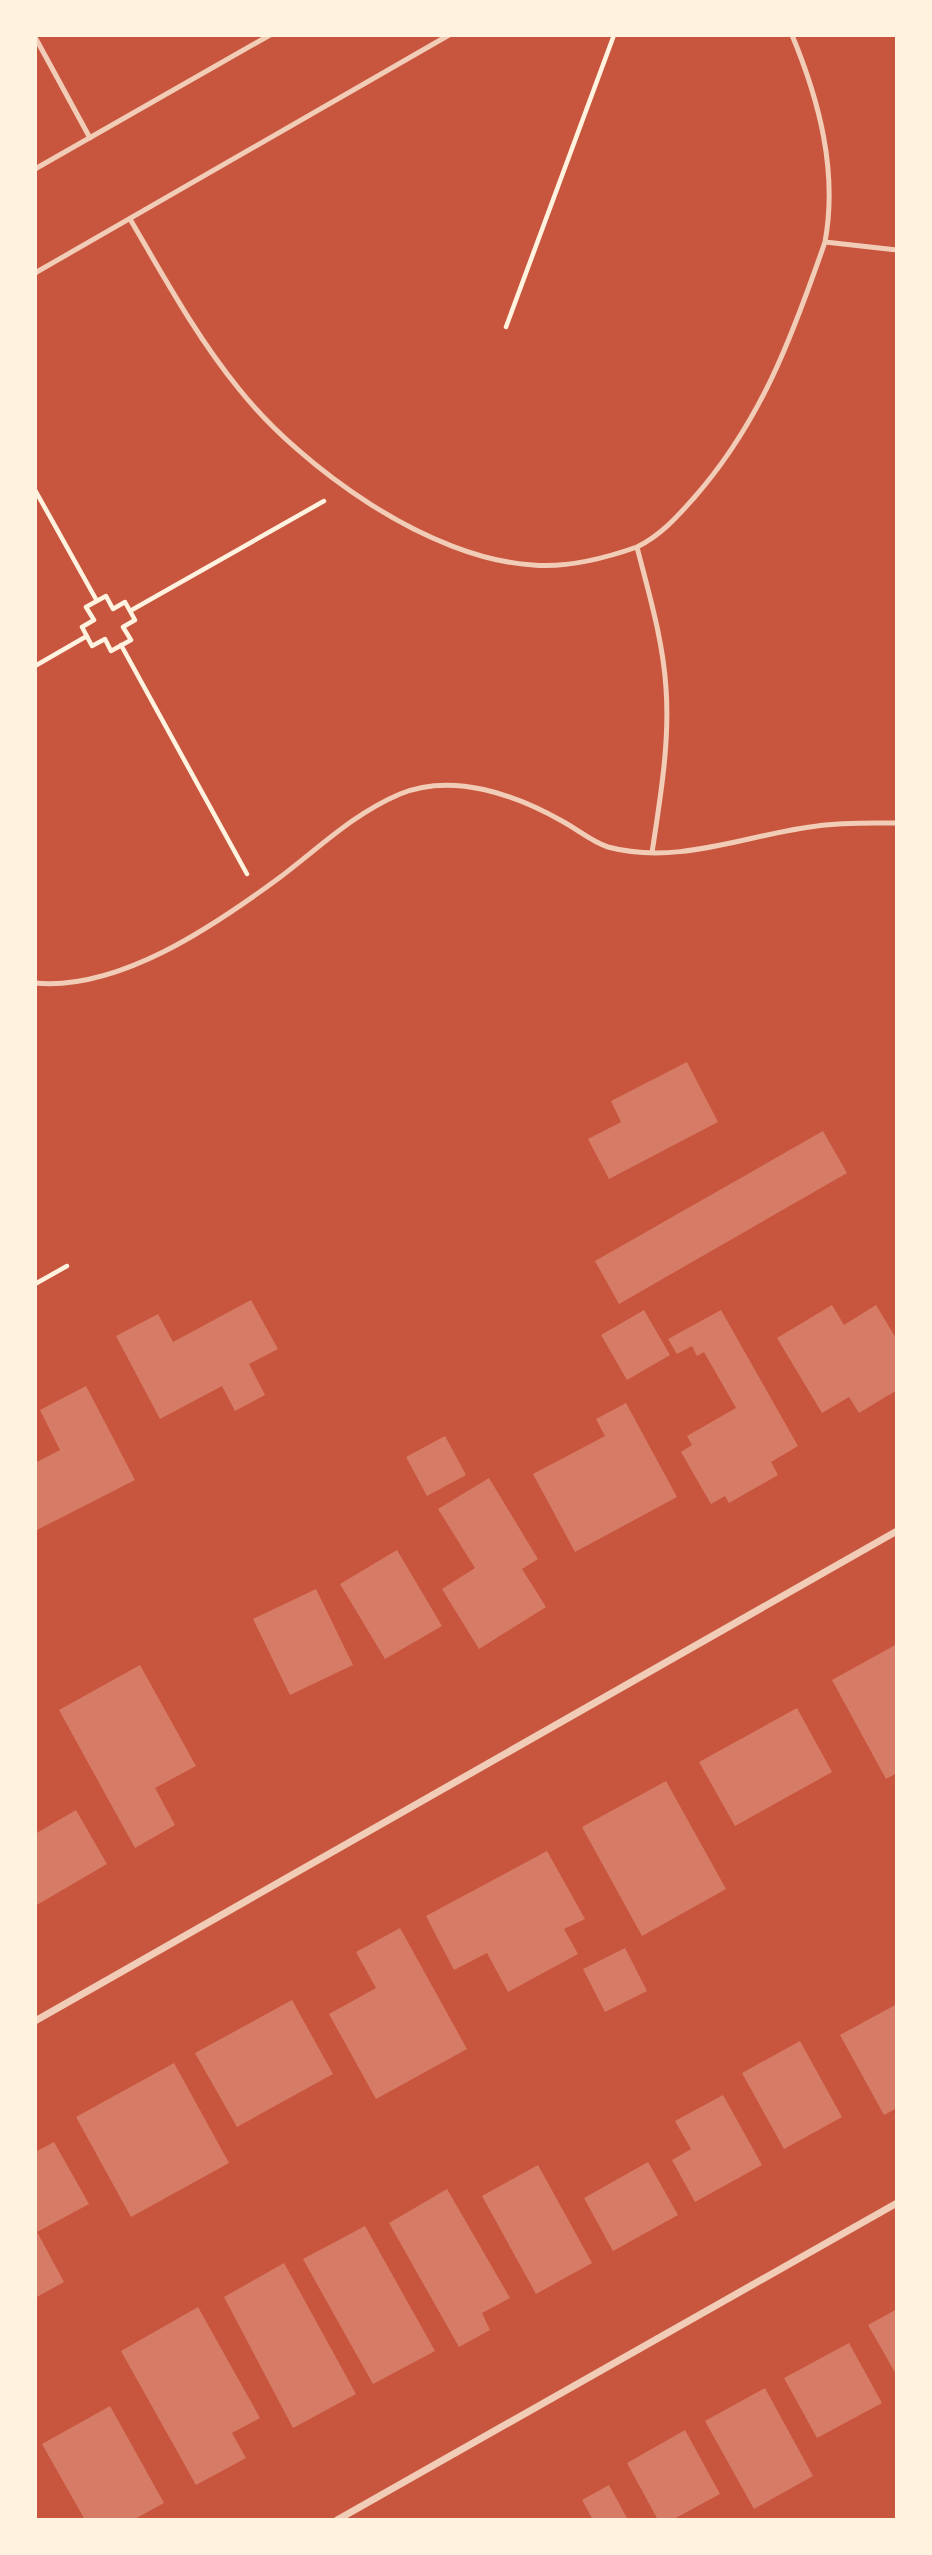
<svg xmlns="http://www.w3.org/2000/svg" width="932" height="2555" viewBox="0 0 932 2555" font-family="Arial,sans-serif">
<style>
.building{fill:#d67c66}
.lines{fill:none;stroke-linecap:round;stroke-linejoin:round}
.path{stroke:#fff3e0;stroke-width:4.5}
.service{stroke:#f1ccb7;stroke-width:5}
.minor{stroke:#f1ccb7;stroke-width:7}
</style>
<rect width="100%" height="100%" fill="#c8553d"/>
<path class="building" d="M687,1062L718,1122L609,1179L588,1139L621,1122L611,1101Z
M823,1131L847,1173L619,1304L595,1261Z
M251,1300L278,1349L249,1364L265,1395L235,1411L222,1386L160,1419L116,1336L158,1314L173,1342Z
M832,1305L844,1325L876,1305L897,1340V1390L859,1413L849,1397L822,1413L777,1338Z
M644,1310L670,1355L627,1380L601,1335Z
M721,1310L798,1446L771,1462L778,1475L729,1503L725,1496L711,1504L681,1452L692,1445L687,1436L736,1408L704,1352L697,1356L692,1346L677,1354L668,1339Z
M86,1386L135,1480L35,1531V1463L60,1450L40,1410Z
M626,1403L677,1497L575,1552L533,1474L605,1436L596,1419Z
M445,1436L466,1475L427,1496L406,1457Z
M489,1478L538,1559L522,1569L546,1607L479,1649L442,1589L475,1568L438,1509Z
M397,1550L442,1626L385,1659L340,1584Z
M316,1589L353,1665L290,1695L253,1619Z
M897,1644V1773L886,1779L832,1680Z
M140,1665L196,1766L155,1788L175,1825L135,1848L59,1710Z
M797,1708L832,1772L735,1826L699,1762Z
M666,1781L726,1889L642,1936L582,1827Z
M76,1810L107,1864L35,1906V1834Z
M547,1851L585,1919L564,1929L578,1954L508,1992L487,1953L454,1970L426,1916Z
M400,1928L467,2049L376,2099L329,2014L376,1988L356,1952Z
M625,1948L647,1991L605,2012L583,1969Z
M292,2000L333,2074L237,2127L195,2053Z
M897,2004V2108L884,2115L840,2035Z
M800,2041L842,2117L784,2149L742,2073Z
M174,2063L229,2163L131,2217L76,2117Z
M723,2095L762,2165L695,2202L672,2160L691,2149L675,2121Z
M54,2142L89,2204L37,2232L64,2282L35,2298V2152Z
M648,2162L678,2215L613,2251L584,2198Z
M538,2165L592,2263L536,2294L482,2196Z
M447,2189L510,2298L482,2313L490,2330L459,2347L389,2223Z
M365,2226L435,2351L373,2384L303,2259Z
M284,2263L356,2394L293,2428L224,2297Z
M198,2307L260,2418L232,2433L246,2458L196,2485L121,2351Z
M897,2309V2376L868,2325Z
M849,2343L882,2403L817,2438L784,2378Z
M765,2388L813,2476L754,2509L705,2421Z
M110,2406L164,2503L133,2520H85L42,2444Z
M685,2430L720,2494L672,2520H658L627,2463Z
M609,2485L628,2520H593L582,2500Z"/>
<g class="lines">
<path class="path" d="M506,327L614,35
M35,490L97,601
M106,596L113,609L125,602L135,620L123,627L131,640L111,651L105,639L92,646L82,627L94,620L86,607Z
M130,611L324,501
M121,645L247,874
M35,666L87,636
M35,1284L67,1266"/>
<path class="service" d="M792,35C819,100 838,171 825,242
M35,37L90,138
M35,169L270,35
M130,219C164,277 196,336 239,389C302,468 429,559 533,565C568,568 603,559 637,547
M35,273L449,35
M652,853C660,799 670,743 666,688C663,640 649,594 637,547C660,536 676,518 693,499C761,422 792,337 825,242L897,250
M35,983C119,991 214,926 279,878C319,848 353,814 400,794C453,772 516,795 562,821C577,829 592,842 608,847C679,866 748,834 817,826C844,822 871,823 897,823"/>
<path class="minor" d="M35,2021L897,1531
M337,2520L897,2203"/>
</g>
<rect width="932" height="2555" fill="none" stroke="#fff3e0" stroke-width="74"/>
</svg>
